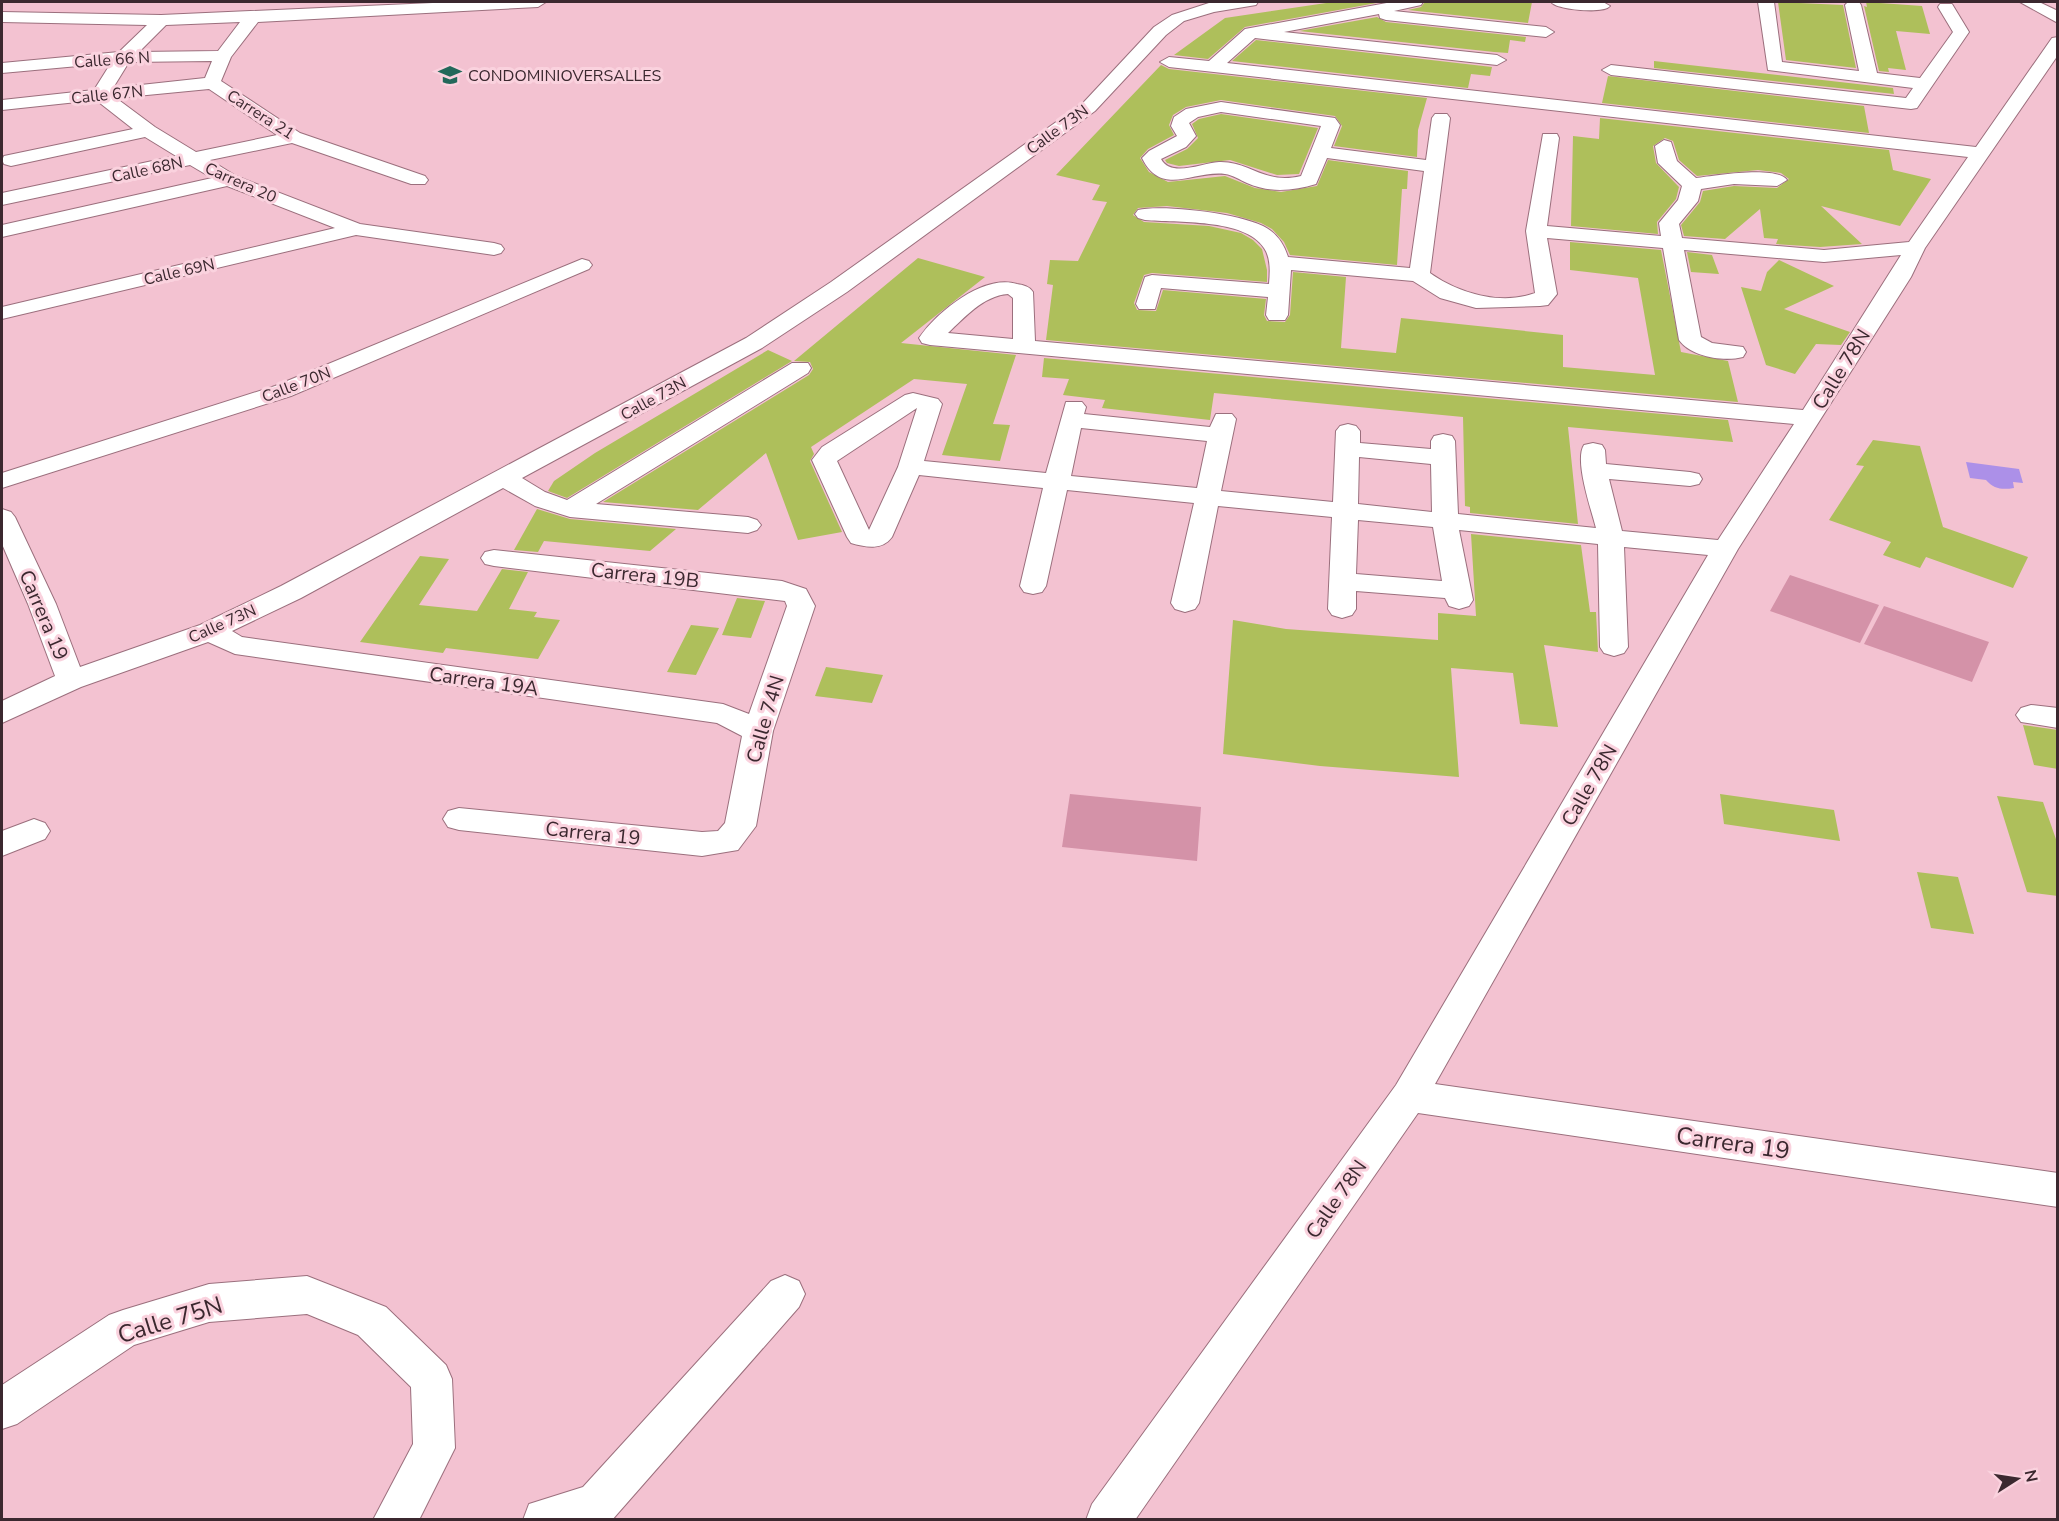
<svg xmlns="http://www.w3.org/2000/svg" width="2059" height="1521" viewBox="0 0 2059 1521" font-family="'Nunito Sans',sans-serif">
<style>
.green{fill:#d492a8}
.water{fill:#ac90e8}
.building{fill:#aebf5b}
.lines{fill:none;stroke-linecap:round;stroke-linejoin:round}
.street-casing{stroke:#9b6f7d;stroke-width:2}
.street{fill:#fff;fill-rule:evenodd}
.labels{text-anchor:middle;stroke-width:6;stroke-linejoin:round;paint-order:stroke}
.far-street-label{font-size:16px;fill:#3b282f;stroke:#fad2de}
.far-poi-label{font-size:16px;fill:#3b282f;stroke:#fad2de;text-anchor:start}
.street-label{font-size:20px;fill:#3b282f;stroke:#fad2de}
.near-street-label{font-size:24px;fill:#3b282f;stroke:#fad2de}
</style>
<rect width="100%" height="100%" fill="#f3c2d1"/>
<path class="green" d="M1790,575L1879,605L1860,643L1770,611Z
M1884,606L1989,642L1972,682L1864,644Z
M1070,794L1201,807L1197,861L1062,847Z"/>
<path class="water" d="M1966,462L2019,469L2023,483L2013,482L2014,488C2002,490 1994,489 1986,480L1970,478Z"/>
<path class="building" d="M1333,2H1382L1245,27L1208,59L1174,55L1225,18Z
M1425,2H1532L1528,23L1408,10L1421,7Z
M1778,2L1843,5L1856,68L1786,60Z
M1866,2L1922,6L1930,34L1896,31L1906,70L1888,68L1889,72L1879,71L1864,6L1867,7Z
M1377,17L1386,22L1526,37L1525,42L1510,40L1508,53L1494,52L1299,31Z
M1256,40L1492,67L1490,76L1471,74L1468,88L1232,61Z
M1654,61L1893,88L1894,94L1654,68Z
M1161,65L1169,69L1427,98L1418,130L1417,157L1334,146L1342,126L1335,116L1221,100L1186,107L1173,115L1169,125L1174,135L1148,149L1140,158L1149,172L1168,182L1225,176L1255,188L1281,192L1317,186L1328,160L1408,171L1407,189H1402L1397,265L1290,255L1284,242L1272,229L1261,223L1227,213L1167,206L1138,208L1133,215L1144,222L1209,226L1241,233L1253,240L1262,249L1267,270V282L1152,273L1144,275L1134,303L1137,310L1156,311L1163,290L1266,299L1264,315L1267,321L1285,322L1290,315L1293,272L1346,277L1341,348L1396,353L1401,318L1563,335V367L1655,375L1638,278L1570,270V242L1661,250L1681,352L1728,361L1738,402L1046,340L1053,285L1047,284L1050,260L1078,261L1107,202L1092,200L1100,185L1056,175Z
M1608,76L1864,106L1869,133L1602,103Z
M1221,114L1318,128L1299,174L1277,175L1230,160L1179,166L1167,163L1165,160L1187,149L1198,138L1192,124L1199,119Z
M1600,118L1889,150L1893,170L1931,179L1900,226L1821,206L1862,244L1820,247L1776,244L1778,239L1764,238L1760,209L1725,239L1684,236L1681,225L1700,202L1703,191L1734,186L1777,188L1789,179L1781,173L1758,170L1697,176L1679,160L1673,141L1665,138L1653,146L1656,163L1679,187L1676,199L1657,222L1658,234L1571,226L1573,136L1599,139Z
M1687,252L1712,255L1719,274L1691,272Z
M918,258L985,277L901,343L1016,355L993,424L1010,425L1000,461L942,455L967,384L914,379L811,447L814,454L810,461L842,532L798,540L766,453L698,510L603,502L809,375L813,369L810,362L794,361Z
M1779,260L1834,286L1784,309L1850,332L1841,345L1816,344L1795,374L1766,365L1741,287L1761,291L1767,272Z
M768,350L792,361L567,498L548,491L554,481L595,453Z
M1044,358L1728,420L1733,442L1568,427L1578,524L1470,513V507L1465,506L1463,417L1214,393L1210,420L1102,408L1105,400L1063,395L1069,379L1042,377Z
M1873,440L1920,446L1943,527L2028,557L2013,588L1926,557L1920,568L1883,555L1891,542L1829,520L1864,466L1856,465Z
M537,509L570,519L676,529L650,551L544,541L538,552L514,550Z
M1471,534L1581,545L1590,612H1596L1598,652L1544,645L1558,727L1520,724L1513,673L1451,668L1459,777L1320,766L1223,754L1233,620L1286,629L1438,640V613L1476,616Z
M420,556L449,559L419,605L477,611L502,569L528,572L509,609L537,612L534,617L560,620L538,659L446,648L443,653L360,642Z
M737,598L765,601L751,638L722,635Z
M691,625L719,628L696,675L667,672Z
M826,667L883,675L872,703L815,696Z
M2023,725L2058,730V769L2034,765Z
M1720,794L1834,810L1840,841L1724,824Z
M1997,796L2043,802L2058,845V896L2027,892Z
M1917,872L1958,877L1974,934L1931,928Z"/>
<g class="lines">
<g class="street-casing">
<path id="street" d="M455,2H546L538,7L258,22L231,57L221,81L300,133L425,176L428,180L425,184H411L292,143L210,160L236,176L360,224L494,243L501,245L504,249L501,253L494,255L356,235L2,319V307L335,228L227,186L2,237V225L212,178L190,165L2,205V193L176,156L145,137L11,166L4,164L2,160L4,156L133,129L96,100L2,110V100L94,90L111,63L2,73V63L119,52L147,25L2,22V12L161,15ZM240,22L218,51L139,52L166,25ZM212,61L205,78L113,88L129,62ZM209,89L277,135L196,152L155,127L116,98Z
M1212,2H1258L1256,5L1214,12L1184,21L1166,35L1095,111L847,292L762,348L522,478L545,492L567,500L792,363H808L811,368L808,373L596,504L748,517L757,520L761,525L757,530L748,533L570,517L535,506L503,488L301,598L232,631L242,637L723,704L749,714L787,606L785,601L494,566L485,564L481,558L485,552L494,550L782,581L806,589L815,606L773,731L756,826L738,850L702,856L459,830L448,827L443,819L448,811L459,808L702,832L718,831L725,823L742,736L717,723L235,654L208,642L81,687L2,723V701L55,676L28,604L2,544V509L11,512L15,517L56,604L80,667L200,625L281,586L746,338L831,282L1083,103L1154,27L1172,15Z
M1392,2H1423L1421,5L1394,11L1546,27L1554,32L1546,37L1386,20L1380,18L1379,14L1284,32L1497,55L1506,60L1497,65L1255,38L1227,63L1976,147L2052,38L2058,37V55L1925,248L1911,277L1738,549L1435,1084L2058,1173V1207L1418,1113L1135,1520H1086L1092,1504L1396,1085L1708,555L1624,547L1628,647L1624,653L1614,656L1604,653L1600,647L1598,544L1459,530L1473,600L1469,606L1459,609L1449,606L1445,598L1356,591V609L1352,615L1342,618L1332,615L1328,609L1332,517L1218,506L1199,603L1195,609L1185,612L1175,609L1171,603L1194,503L1067,490L1046,586L1042,592L1033,594L1024,592L1020,586L1043,488L919,475L892,537C882,551 865,547 851,543L847,537L812,460L822,447L905,395L913,393L938,399L942,404L924,461L1046,473L1066,402H1082L1086,407L1084,414L1210,427L1216,414H1232L1236,419L1221,491L1333,502L1336,431L1340,426L1348,424L1356,426L1360,431V443L1431,449V441L1434,436L1443,434L1452,436L1455,441L1458,514L1596,528C1591,509 1574,460 1584,445L1593,443L1602,445L1605,450L1606,464L1690,472L1699,474L1702,479L1699,484L1690,486L1609,479L1622,531L1718,540L1794,424L930,345L922,343L919,338C937,312 983,274 1017,284C1023,285 1029,286 1033,292L1035,341L1803,410L1901,255L1824,262L1684,250L1701,337L1712,343L1743,347L1746,352L1743,357C1724,362 1691,357 1679,340L1663,248L1547,238L1557,294L1548,305L1540,306L1476,308L1440,298L1413,281L1291,270L1288,315L1285,320H1269L1266,315L1268,297L1161,288L1155,309H1139L1136,304L1145,277L1152,275L1269,284C1270,272 1271,258 1264,248C1245,218 1176,223 1145,220L1138,218L1135,214L1138,210C1163,204 1251,214 1271,231C1280,238 1285,247 1288,257L1410,268L1424,171L1327,158L1316,184C1293,191 1269,193 1247,183C1240,180 1233,175 1225,174C1193,170 1162,198 1142,158L1149,151L1177,136L1171,126L1174,117L1186,109L1221,102L1335,118L1340,125L1331,148L1426,160L1432,118L1435,114H1447L1450,118L1430,273C1458,293 1501,306 1535,293L1526,231L1543,134H1557L1559,138L1547,226L1661,236L1659,223L1678,200L1682,186L1658,163L1655,146L1664,140L1671,142L1677,161L1696,178C1713,176 1776,165 1787,180L1777,186L1734,184L1701,189L1698,201L1679,224L1682,238L1824,250L1909,242L1968,157L1169,67L1160,62L1169,57L1209,61L1245,29ZM1221,112L1321,126L1301,176C1264,185 1250,161 1219,162C1202,163 1171,178 1161,159L1186,147L1196,136L1189,123L1198,117ZM1008,294L1013,298V339L948,333C965,317 983,296 1008,294ZM917,408L898,467L869,530L837,461ZM1081,428L1207,441L1197,488L1071,476ZM1359,457L1431,464L1432,512L1358,504ZM1358,520L1433,527L1442,581L1356,574Z
M1551,2H1603L1610,6C1604,14 1557,10 1551,2Z
M1758,2H1774L1782,62L1859,71L1845,5L1848,2H1859L1861,5L1877,73L1920,78L1953,32L1938,7L1940,4H1952L1969,32L1917,108L1911,109L1611,75L1602,70L1611,65L1906,98L1913,88L1768,70Z
M2020,2H2039L2058,11V23Z
M582,259L589,261L592,265L589,269L291,396L2,488V473L275,386Z
M2031,705L2058,708V728L2021,722L2016,715L2021,708Z
M34,819L45,823L50,831L45,839L2,856V831Z
M785,1275L799,1281L805,1294L799,1307L612,1520H523L529,1504L583,1487L771,1281Z
M307,1276L386,1307L446,1365L452,1379L455,1448L419,1520H373L413,1444L411,1387L358,1335L307,1314L209,1322L134,1345L17,1424L2,1429V1385L109,1315L123,1310L209,1284Z"/>
</g>
<use href="#street" class="street"/>
</g>
<defs>
<g id="school-bare" transform="scale(1.8)"><path d="M0-5L7-2L0 1L-7-2ZM-4 1L0 2.5L4 1V4Q0 6-4 4Z" fill="#23685a" stroke="#fad2de" stroke-width="2.5" paint-order="stroke"/></g>
</defs>
<g fill-rule="evenodd">
<use href="#school-bare" x="450" y="75"/>
</g>
<g class="labels">
<g class="far-street-label">
<text transform="translate(112 59) rotate(-4)" y="6">Calle 66 N</text>
<text transform="translate(107 94) rotate(-6)" y="6">Calle 67N</text>
<text transform="translate(261 114) rotate(33)" y="6">Carrera 21</text>
<text transform="translate(1057 129) rotate(-36)" y="6">Calle 73N</text>
<text transform="translate(147 169) rotate(-12)" y="6">Calle 68N</text>
<text transform="translate(241 182) rotate(24)" y="6">Carrera 20</text>
<text transform="translate(179 271) rotate(-13)" y="6">Calle 69N</text>
<text transform="translate(296 384) rotate(-21)" y="6">Calle 70N</text>
<text transform="translate(653 398) rotate(-29)" y="6">Calle 73N</text>
<text transform="translate(222 623) rotate(-24)" y="6">Calle 73N</text>
</g>
<g class="far-poi-label">
<text x="468" y="81">CONDOMINIOVERSALLES</text>
</g>
<g class="street-label">
<text transform="translate(1841 369) rotate(-58)" y="7">Calle 78N</text>
<text transform="translate(645 575) rotate(6)" y="7">Carrera 19B</text>
<text transform="translate(44 615) rotate(67)" y="7">Carrera 19</text>
<text transform="translate(484 681) rotate(8)" y="7">Carrera 19A</text>
<text transform="translate(765 719) rotate(-74)" y="7">Calle 74N</text>
<text transform="translate(1589 785) rotate(-60)" y="7">Calle 78N</text>
<text transform="translate(593 833) rotate(6)" y="7">Carrera 19</text>
<text transform="translate(1336 1199) rotate(-55)" y="7">Calle 78N</text>
</g>
<g class="near-street-label">
<text transform="translate(1733 1143) rotate(8)" y="8">Carrera 19</text>
<text transform="translate(170 1320) rotate(-17)" y="8">Calle 75N</text>
</g>
</g>
<rect width="2059" height="1521" fill="none" stroke="#3b282f" stroke-width="6"/>
<g transform="translate(2017 1479) rotate(78)" stroke="#fad2de" stroke-width="4.5" paint-order="stroke">
<path d="M0-4.5L10 22L0 15L-10 22Z" fill="#3b282f"/>
<text y="-9" font-size="16" font-weight="bold" text-anchor="middle" fill="#3b282f">N</text>
</g>
</svg>
